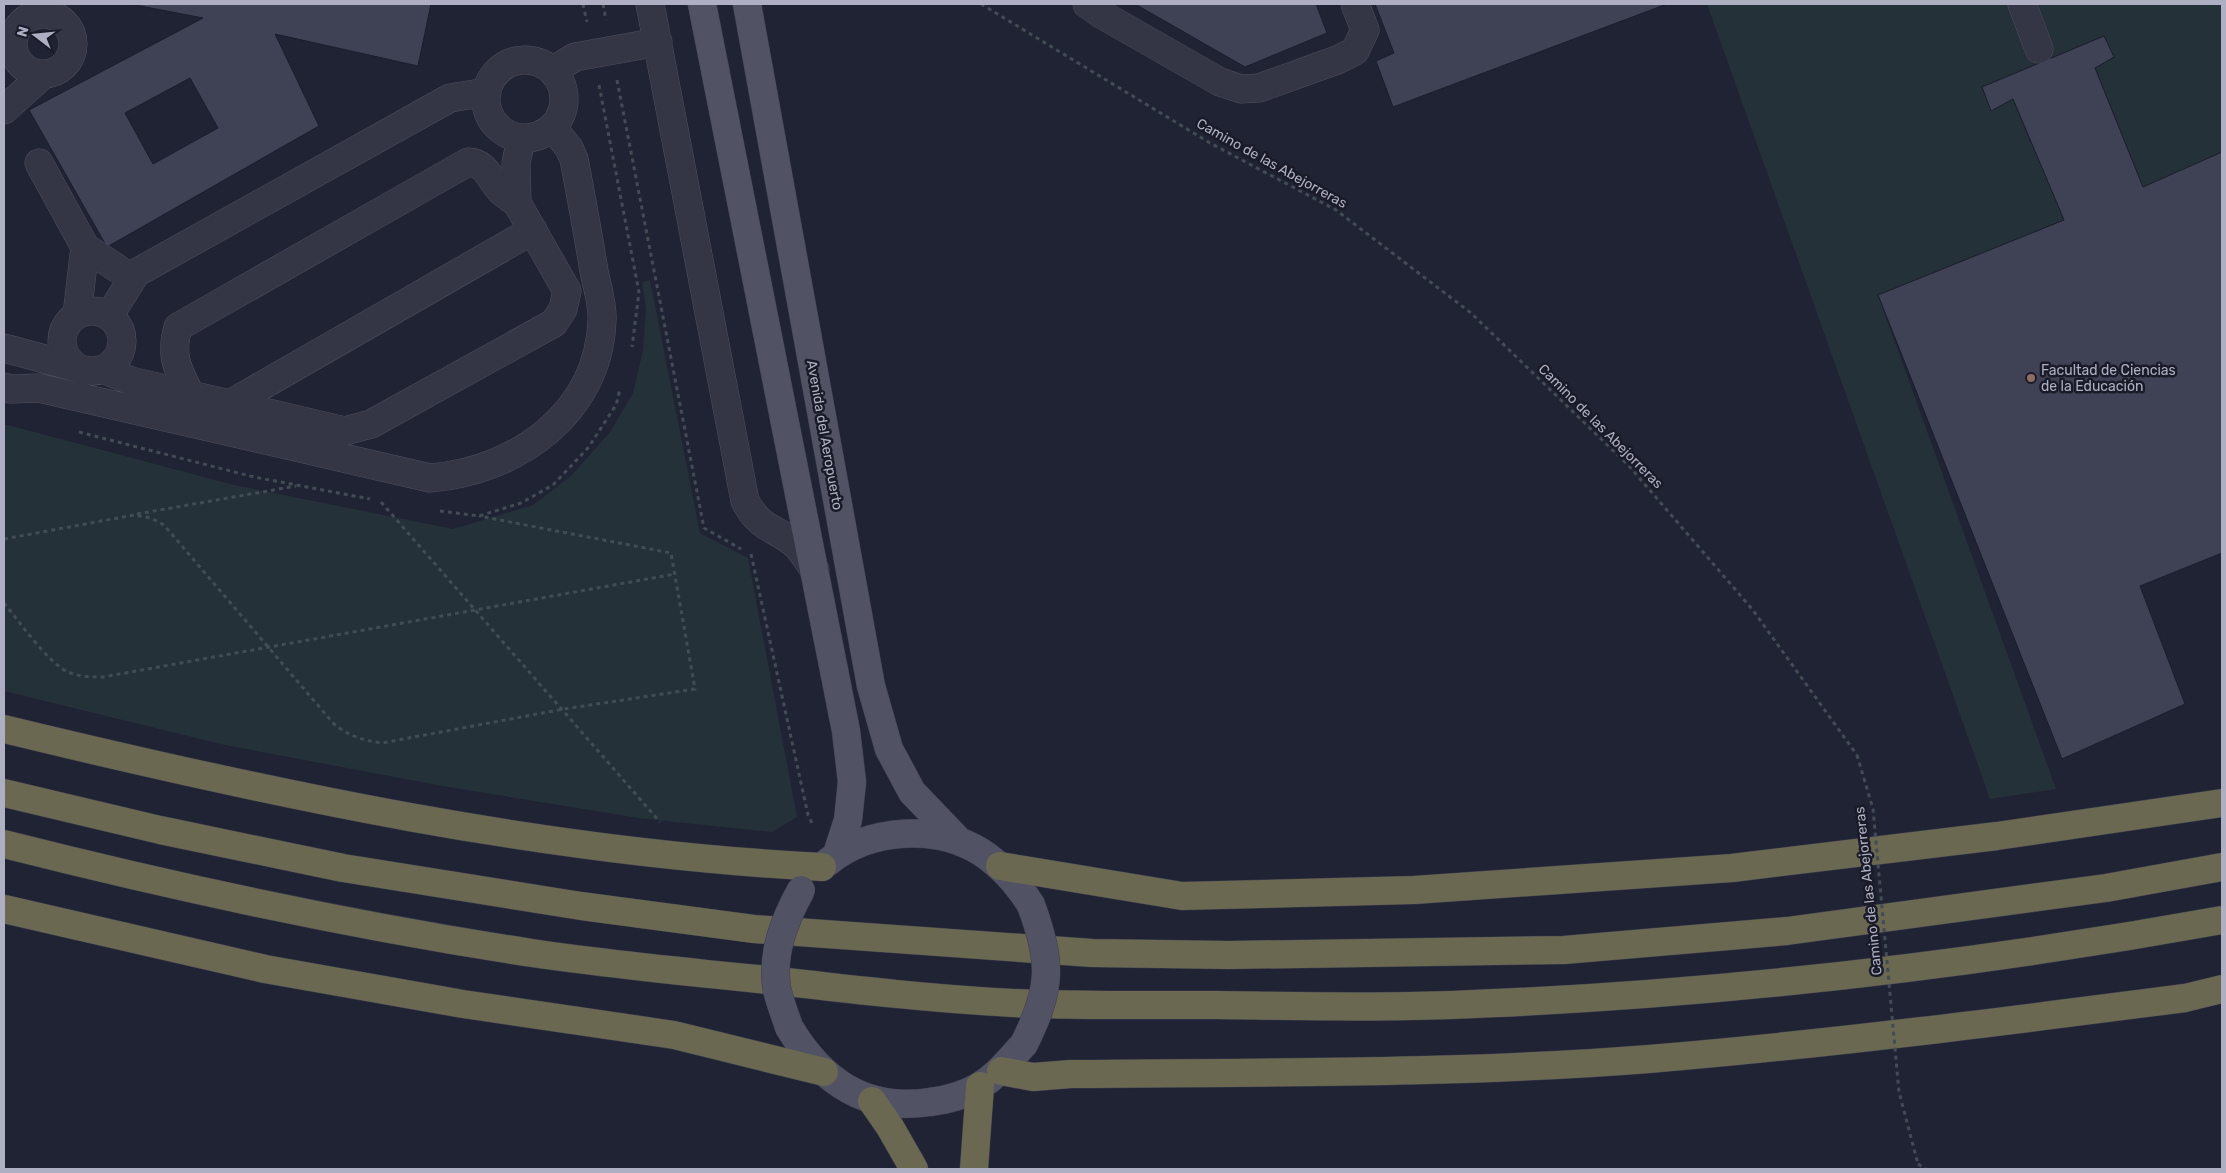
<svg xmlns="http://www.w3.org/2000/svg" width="2226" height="1173" viewBox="0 0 2226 1173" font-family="Rubik,sans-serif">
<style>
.green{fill:#253138}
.building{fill:#3f4155;stroke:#1b1d2b;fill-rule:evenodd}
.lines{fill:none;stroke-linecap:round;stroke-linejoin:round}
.minor-casing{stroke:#4e5060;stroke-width:29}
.major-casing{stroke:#3d3f4e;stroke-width:29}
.highway-casing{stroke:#3b3d4c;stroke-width:29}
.path{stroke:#424c54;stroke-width:3;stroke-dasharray:4 4;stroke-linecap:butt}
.minor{stroke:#343545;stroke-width:28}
.major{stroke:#515365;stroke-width:28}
.highway{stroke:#6a6851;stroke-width:28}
.major-bridge-casing{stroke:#3d3f4e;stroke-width:29;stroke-linecap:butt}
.path-bridge{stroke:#424c54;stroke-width:3;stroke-dasharray:4 4;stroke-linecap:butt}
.major-bridge{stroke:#515365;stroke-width:28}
.education-dot{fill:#8d6e63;stroke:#191b29;stroke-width:2}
.labels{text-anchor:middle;stroke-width:5;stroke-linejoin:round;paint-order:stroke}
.street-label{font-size:14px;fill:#aeafc2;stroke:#191b29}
.poi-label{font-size:14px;fill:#aeafc2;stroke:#191b29;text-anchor:start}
</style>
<rect width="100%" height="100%" fill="#202334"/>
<path class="green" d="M1707,4H2222V152L2143,187L2095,68L2114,57L2103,36L1982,87L1991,111L2013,99L2064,220L1878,295L2056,789L1990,799Z
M650,280L700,533L748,558L797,817L772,832L638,818L437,785L225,745L4,691V424L234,485L453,529L533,505L571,476L610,432L633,393L643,350L646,309L642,282Z"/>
<path class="building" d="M130,4H431L418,66L275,34L319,126L107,247L29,110L203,18ZM190,78L218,128L153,164L125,113Z
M1135,4H1316L1327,33L1245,67Z
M1375,4H1667L1393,107L1376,61L1394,53Z
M2104,36L2114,57L2095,68L2143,187L2222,152V553L2140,586L2185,704L2062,759L1878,295L2064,220L2013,99L1991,111L1982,87Z"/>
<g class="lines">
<g class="minor-casing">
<path id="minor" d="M650,4L745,501C762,533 777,526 798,547C804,554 809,563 815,570
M1087,4L1101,14L1220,82L1241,89L1259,88L1337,60L1355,51L1365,30L1355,4
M2022,4L2039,49
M13 44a30 30 0 1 1 60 0a30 30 0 1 1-60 0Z
M486 99a39 39 0 1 1 78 0a39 39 0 1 1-78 0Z
M552,71L575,57L658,42
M4,110L44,74
M39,163L85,247L118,269
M62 341a30 30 0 1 1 60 0a30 30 0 1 1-60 0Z
M77,315L85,247
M109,316L136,273L450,98L487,92
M4,348L78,368
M103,369L131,381L345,431L371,424L554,323L563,309L567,291L517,203L516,163L521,139
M4,387L11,389L39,388L430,478C517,471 599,413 602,320C603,304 597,287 594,271C588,234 581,196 574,159L569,148L552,127
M190,394C177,368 170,356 178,327L468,162C486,162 490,180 501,191C505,195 512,199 517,203
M230,404L533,230"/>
</g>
<g class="major-casing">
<path id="major" d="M702,4L846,731L852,782L848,820L837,854
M747,4L871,686L889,749L912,792L959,841
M828,862C869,828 936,824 981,852C1002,866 1018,884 1031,905
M789,1027C821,1081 865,1112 930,1102C947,1100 965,1095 980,1086C998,1075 1010,1059 1024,1044"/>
</g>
<g class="highway-casing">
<path id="highway" d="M4,729C273,794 545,853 822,867
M4,793L160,830L343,868L581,906L754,929L1092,953L1229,955L1564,950L1787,931L2106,888L2222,867
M4,844C178,888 354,926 532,953C614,965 696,973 778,981C856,990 935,999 1013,1003C1080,1006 1148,1005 1216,1005C1294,1006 1373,1008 1452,1005C1710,995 1968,966 2222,920
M1000,866L1182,896L1414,890L1732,868L1997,836L2222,803
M4,909L265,969L463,1004L674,1035L824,1072
M1001,1071L1033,1077L1071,1074C1264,1072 1457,1074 1649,1059C1829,1044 2007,1021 2185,998L2222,989
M872,1101L890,1127L914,1169
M974,1169L980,1086"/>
</g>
<path class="path" d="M583,4L587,22
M603,4L606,20
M981,4L1210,143L1336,210L1471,313L1629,466L1752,609L1857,755
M617,80L704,528L741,549
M599,85L639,292L632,347
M79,432L254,477L370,499
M381,502L660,822
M440,511L479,516L521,503L553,485L588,448L616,405L620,389
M137,514L296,486
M4,539L134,515L151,518L164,525L333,723C348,736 362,740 382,743L564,709L695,689L671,553L479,516
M751,554L808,815L813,825
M4,603C18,620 49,664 68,672C80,677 91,677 103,677L675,574
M1918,1164L1926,1169"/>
<use href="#minor" class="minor"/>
<use href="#major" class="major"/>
<use href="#highway" class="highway"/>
<g class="major-bridge-casing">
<path id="major-bridge" d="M789,1027C785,1015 780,1002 777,990C771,954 784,921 801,890
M1024,1044C1052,988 1052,963 1031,905"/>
</g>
<path class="path-bridge" d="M1857,755L1873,809L1899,1092L1918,1164"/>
<use href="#major-bridge" class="major-bridge"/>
</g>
<circle class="education-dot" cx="2031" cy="378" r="5"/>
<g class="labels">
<g class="street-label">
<text transform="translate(1272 163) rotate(29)" y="5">Camino de las Abejorreras</text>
<text transform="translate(1601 426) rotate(45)" y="5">Camino de las Abejorreras</text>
<text transform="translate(825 435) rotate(80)" y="5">Avenida del Aeropuerto</text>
<text transform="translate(1868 891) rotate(-96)" y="5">Camino de las Abejorreras</text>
</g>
<g class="poi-label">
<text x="2041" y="375">Facultad de Ciencias<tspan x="2041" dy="16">de la Educación</tspan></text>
</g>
</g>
<rect width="2226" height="1173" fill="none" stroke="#aeafc2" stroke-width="10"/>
<g transform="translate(35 35) rotate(286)" stroke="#191b29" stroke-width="4" paint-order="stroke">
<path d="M0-4L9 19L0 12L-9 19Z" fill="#aeafc2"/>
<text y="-8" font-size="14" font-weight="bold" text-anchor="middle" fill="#aeafc2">N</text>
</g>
</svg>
